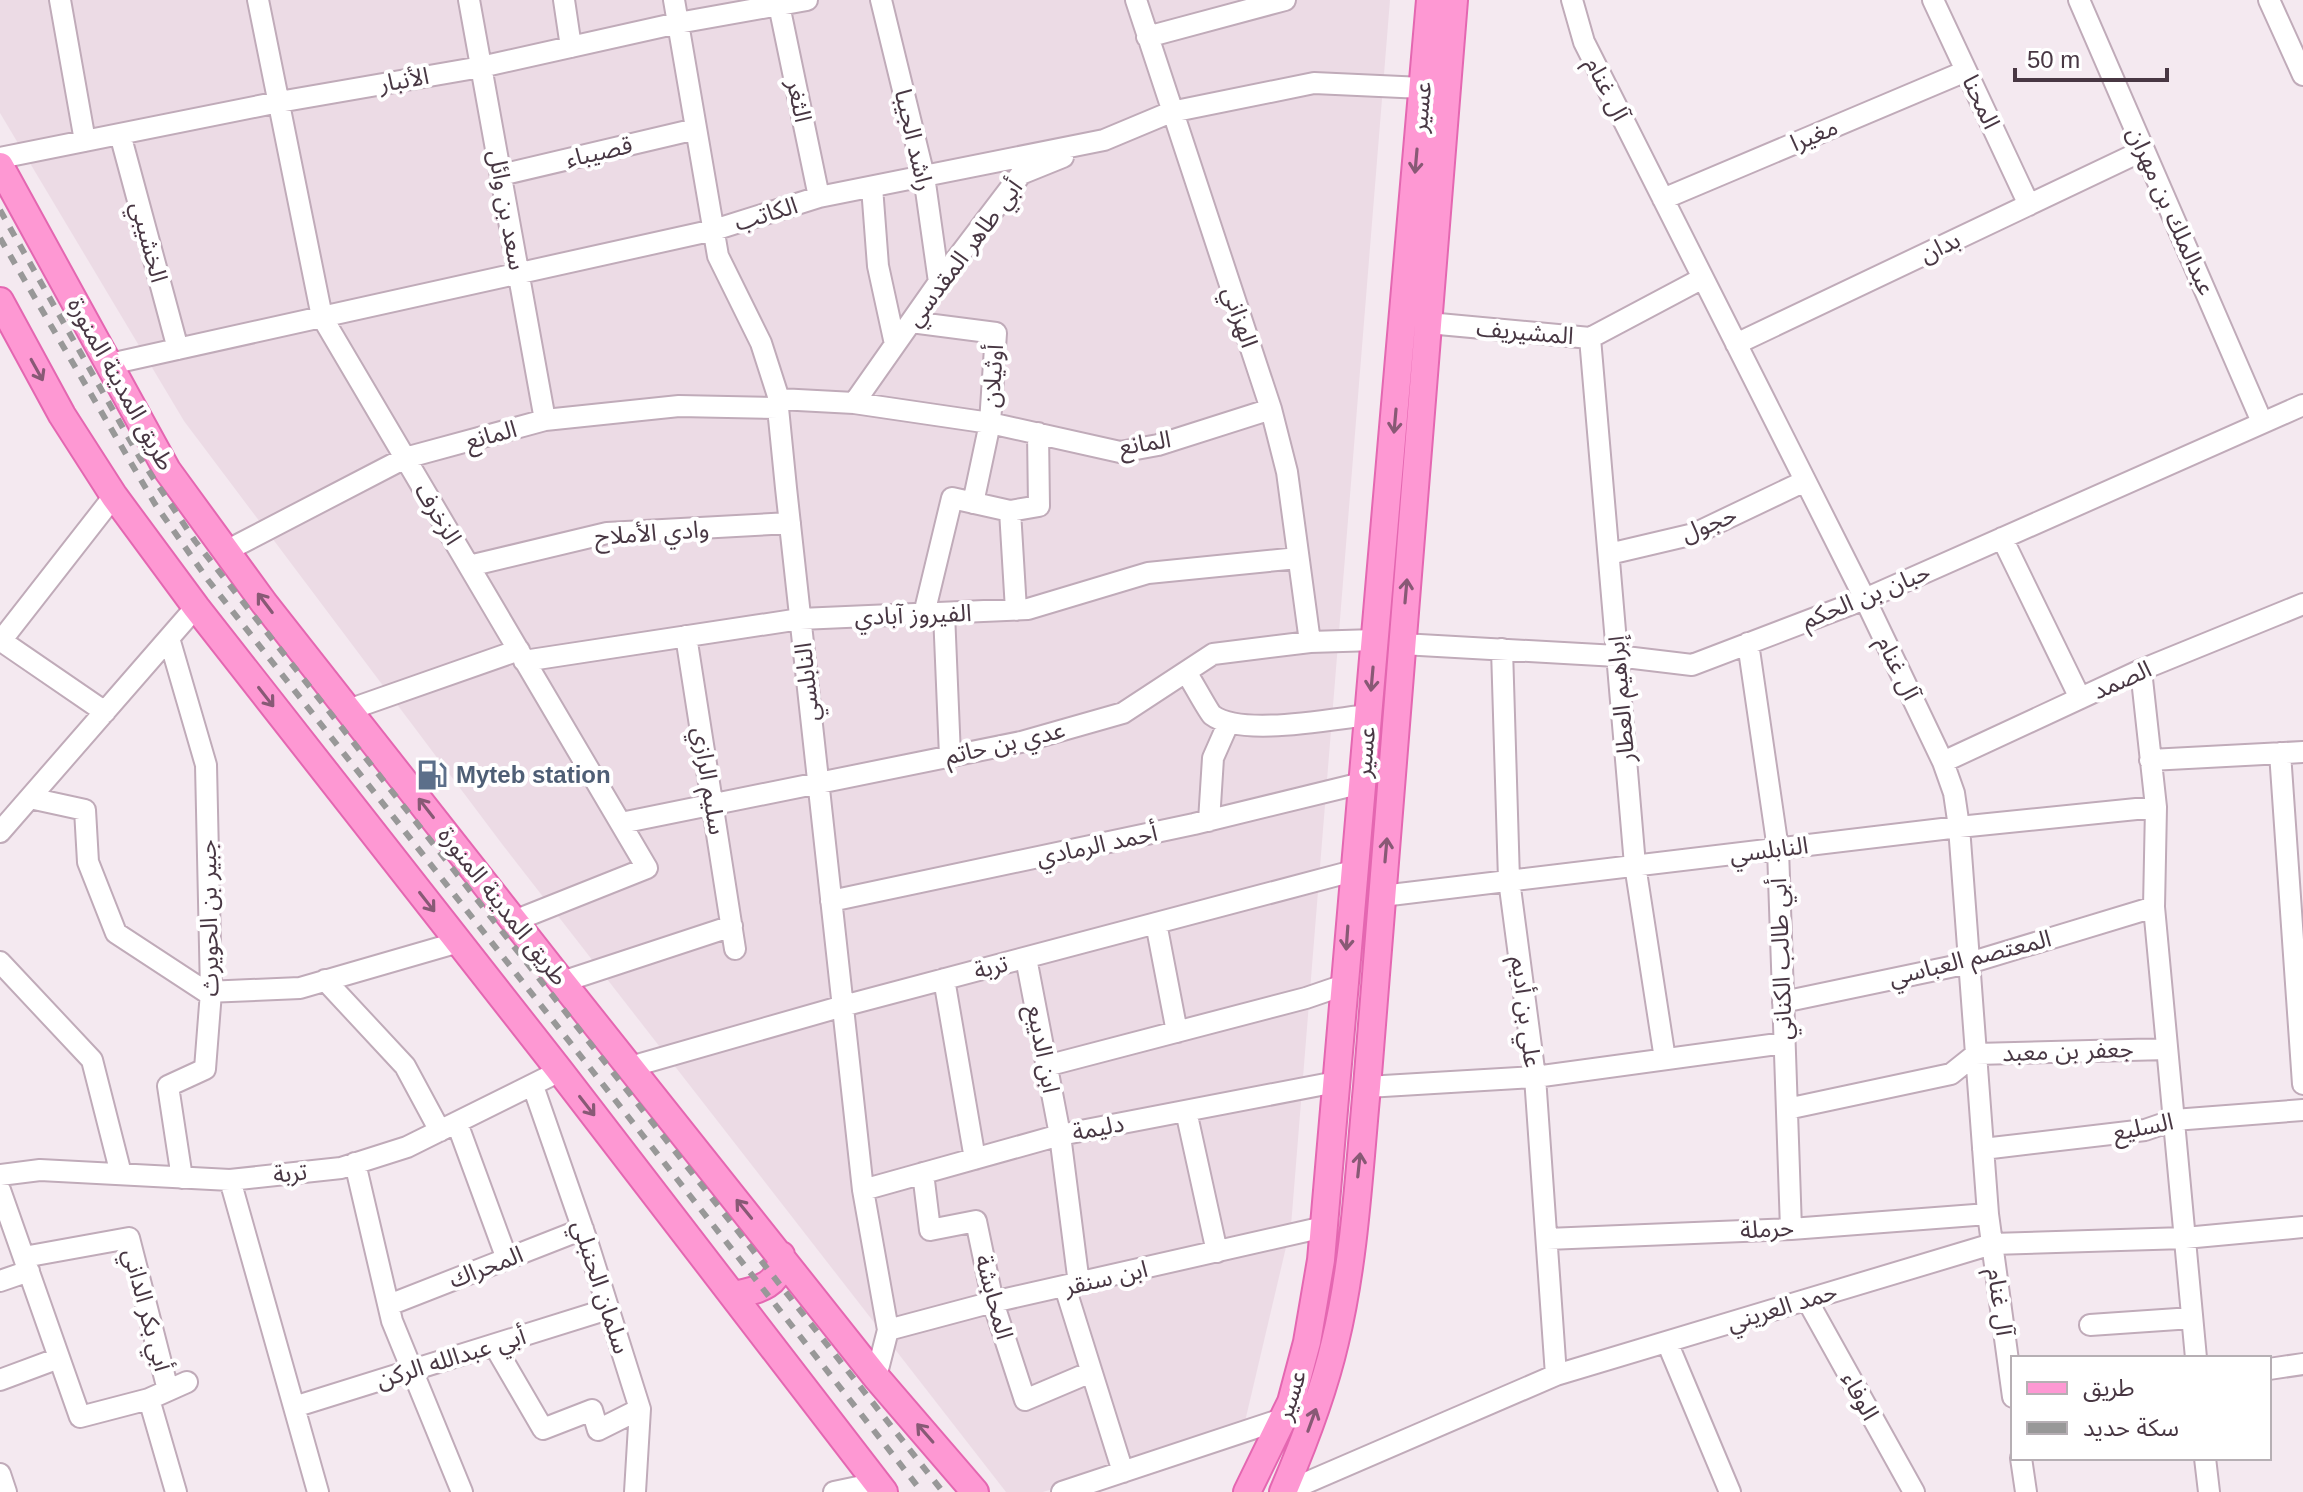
<svg xmlns="http://www.w3.org/2000/svg" width="2303" height="1492" viewBox="0 0 2303 1492" font-family="Helvetica,'Noto Sans Arabic',sans-serif">
<style>
.residential{fill:#ecdbe5}
.lines{fill:none;stroke-linecap:round;stroke-linejoin:round}
.minor-casing{stroke:#c0abb9;stroke-width:24}
.major-casing{stroke:#e467b1;stroke-width:30}
.minor{stroke:#fff;stroke-width:20}
.major{stroke:#fe98d3;stroke-width:26}
.rail{stroke:#989898;stroke-width:6;stroke-dasharray:10 10;stroke-linecap:butt}
.oneway{stroke:#885975}
.labels{text-anchor:middle;stroke-width:8;stroke-linejoin:round;paint-order:stroke}
.street-label{font-size:24px;fill:#483743;stroke:#fff}
.service-label{font-size:24px;font-weight:bold;fill:#4e5e75;stroke:#fff;text-anchor:start}
</style>
<rect width="100%" height="100%" fill="#f4e9f0"/>
<path class="residential" d="M0,0H1390L1291,1226L1243,1430L1043,1492H1006L502,844L184,421L0,113Z"/>
<g class="lines">
<g class="minor-casing">
<path id="minor" d="M60,0L85,141
M258,0L322,317L647,868L514,921
M469,0L545,420
M564,0L571,47
M674,0L718,256L761,343L779,399L778,408L786,488L863,1190L888,1330L876,1377
M881,0L924,176L939,282
M1136,0L1271,409L1287,472L1310,642
M1572,0L1584,42L1865,599L1943,762L1954,793L1959,827L1988,1214L2013,1397
M1933,0L2029,205
M2079,0L2262,422
M2269,0L2303,75
M779,5L819,197
M1147,37L1285,0
M120,134L178,349
M0,158L279,102L481,67L678,23L807,0
M501,175L696,129
M872,187L878,266L895,344
M1663,199L1966,71
M911,322L996,333L990,423L973,503
M1428,323L1590,338L1703,278
M1590,338L1635,865L1665,1059
M1736,344L2144,150
M110,364L714,230L819,197L1104,140L1171,112L1314,83L1423,88
M779,399L854,403L990,423L1120,452L1158,445L1271,409
M854,403L939,282L1021,174L1063,157
M1010,511L1016,610
M2002,538L2080,698
M226,551L405,458L545,420L679,406L778,408
M1609,554L1694,534L1805,481
M469,566L607,533L790,523
M944,613L950,756
M924,614L952,498L1010,511L1039,506L1038,433
M686,636L735,949
M169,638L206,765L211,992L205,1069L168,1086L182,1178
M0,640L105,712
M0,642L114,496
M1748,643L1778,849L1791,1229
M1402,644L1617,656L1692,665L1865,599L2303,405
M1502,649L1509,880L1535,1077L1556,1375
M524,661L800,619L1028,609L1148,573L1298,558
M2141,670L2156,807L2154,907L2196,1358
M1186,672C1192,681 1208,711 1212,715C1241,737 1331,719 1368,715
M348,710L519,650
M2280,753L2303,1084
M2150,760L2303,752
M1943,762L2141,670L2303,604
M30,798L85,810L88,862L116,933L206,992L300,988L459,942
M1209,821L1213,758L1228,724
M621,823L1021,742L1123,713L1213,654L1310,642L1375,640
M0,832L196,607
M1382,896L1959,827L2156,807
M831,901L1194,824L1362,783
M1156,923L1177,1032
M1026,958L1060,1135L1079,1284
M0,962L92,1060L121,1174
M944,979L975,1159
M325,980L405,1066L440,1131
M562,982L732,926
M1783,1002L1969,963L2154,907
M1046,1066L1306,998L1344,985
M630,1067L843,1006L1353,871
M533,1086L588,1244L640,1409L635,1492
M1367,1087L1535,1077L1784,1043
M1787,1109L1951,1074L1976,1054L2167,1049
M1186,1111L1217,1252
M457,1123L507,1259
M1983,1149L2145,1130L2174,1120L2303,1110
M355,1163L392,1321L462,1492
M923,1173L930,1230L976,1221L993,1302L1025,1400L1091,1372
M0,1175L40,1170L230,1180L341,1168L407,1147L560,1071
M230,1180L318,1492
M0,1190L80,1417L149,1399L187,1382
M863,1190L1060,1135L1336,1082
M1547,1239L1791,1229L1988,1214
M24,1257L129,1238L168,1390
M0,1281L29,1271
M1065,1287L1123,1472
M1807,1300L1914,1492
M389,1305L583,1229
M2090,1325L2192,1318
M888,1330L993,1302L1324,1227
M1667,1342L1730,1492
M494,1345L543,1429L592,1410L598,1430L640,1409
M2269,1369L2303,1364
M0,1380L59,1358
M149,1399L176,1492
M294,1407L608,1309
M2021,1458L2026,1492
M2205,1458L2209,1492
M0,1474L6,1492
M834,1492L877,1483
M1062,1492L1285,1418
M1285,1492L1556,1375L1992,1244L2185,1238L2303,1227"/>
</g>
<g class="major-casing">
<path id="major" d="M0,166L167,470L264,603L562,982L876,1377L975,1492
M0,301L62,415L114,496L196,607L560,1071L884,1492
M734,1295C759,1290 782,1285 781,1255
M1247,1492L1291,1402L1307,1342L1321,1260L1430,0
M1283,1492C1304,1443 1323,1394 1335,1342C1355,1259 1359,1171 1367,1087L1454,0"/>
</g>
<use href="#minor" class="minor"/>
<use href="#major" class="major"/>
<path class="rail" d="M0,210L140,458L195,541L943,1492
M0,238L155,504L208,580L922,1492"/>
</g>
<defs><path id="oneway-shaft" d="M-6 0H5M1.5-3L5.5 0L1.5 3" fill="none" stroke-width="1.6" stroke-linecap="round" stroke-linejoin="round" transform="scale(2)"/></defs>
<g class="oneway">
<use href="#oneway-shaft" transform="translate(1416 161) rotate(95)"/>
<use href="#oneway-shaft" transform="translate(37 370) rotate(61)"/>
<use href="#oneway-shaft" transform="translate(1395 421) rotate(95)"/>
<use href="#oneway-shaft" transform="translate(1406 591) rotate(-85)"/>
<use href="#oneway-shaft" transform="translate(265 603) rotate(-127)"/>
<use href="#oneway-shaft" transform="translate(1372 679) rotate(95)"/>
<use href="#oneway-shaft" transform="translate(266 697) rotate(52)"/>
<use href="#oneway-shaft" transform="translate(426 808) rotate(-128)"/>
<use href="#oneway-shaft" transform="translate(1386 850) rotate(-85)"/>
<use href="#oneway-shaft" transform="translate(427 902) rotate(52)"/>
<use href="#oneway-shaft" transform="translate(1347 938) rotate(94)"/>
<use href="#oneway-shaft" transform="translate(587 1106) rotate(52)"/>
<use href="#oneway-shaft" transform="translate(1359 1165) rotate(-84)"/>
<use href="#oneway-shaft" transform="translate(744 1209) rotate(-129)"/>
<use href="#oneway-shaft" transform="translate(1312 1420) rotate(-70)"/>
<use href="#oneway-shaft" transform="translate(925 1433) rotate(-131)"/>
</g>
<defs>
<g id="fuel-bare" transform="scale(2.4)"><path d="M-5.5-6h7V0h2V4h1.3V-2.5L3-4.5l.8-.8L6-3V5H2.5V1h-1V6h-7ZM-4.2-4.7v3.2H.2V-4.7Z" fill="#5c6f8a" stroke="#fff" stroke-width="2.5" paint-order="stroke"/></g>
</defs>
<g fill-rule="evenodd">
<use href="#fuel-bare" x="432" y="775"/>
</g>
<g class="labels">
<g class="street-label">
<text transform="translate(404 80) rotate(-10)" y="8">الأنبار</text>
<text transform="translate(1607 89) rotate(63)" y="8">آل غنام</text>
<text transform="translate(799 101) rotate(78)" y="8">الثغر</text>
<text transform="translate(1981 102) rotate(65)" y="8">المحنا</text>
<text transform="translate(1421 107) rotate(-85)" y="8">عسير</text>
<text transform="translate(1814 135) rotate(-23)" y="8">مغيرا</text>
<text transform="translate(914 140) rotate(77)" y="8">راشد الجيبا</text>
<text transform="translate(599 152) rotate(-13)" y="8">قصيباء</text>
<text transform="translate(507 210) rotate(80)" y="8">سعد بن وائل</text>
<text transform="translate(2171 211) rotate(66)" y="8">عبدالملك بن مهران</text>
<text transform="translate(766 214) rotate(-17)" y="8">الكاتب</text>
<text transform="translate(149 242) rotate(75)" y="8">الخشيبي</text>
<text transform="translate(1940 247) rotate(-25)" y="8">بدان</text>
<text transform="translate(964 253) rotate(-53)" y="8">أبي طاهر المقدسي</text>
<text transform="translate(1240 317) rotate(71)" y="8">الهزاني</text>
<text transform="translate(1525 332) rotate(5)" y="8">المشيريف</text>
<text transform="translate(993 376) rotate(-86)" y="8">أوثيلان</text>
<text transform="translate(121 384) rotate(61)" y="8">طريق المدينة المنورة</text>
<text transform="translate(491 435) rotate(-15)" y="8">المانع</text>
<text transform="translate(1145 443) rotate(-9)" y="8">المانع</text>
<text transform="translate(438 514) rotate(59)" y="8">الزخرف</text>
<text transform="translate(1709 524) rotate(-22)" y="8">حجول</text>
<text transform="translate(652 533) rotate(-4)" y="8">وادي الأملاح</text>
<text transform="translate(1866 596) rotate(-22)" y="8">حبان بن الحكم</text>
<text transform="translate(913 615) rotate(-2)" y="8">الفيروز آبادي</text>
<text transform="translate(1898 668) rotate(64)" y="8">آل غنام</text>
<text transform="translate(2122 680) rotate(-24)" y="8">الصمد</text>
<text transform="translate(807 682) rotate(-96)" y="8">النابلسي</text>
<text transform="translate(1621 699) rotate(-95)" y="8">إبراهيم العطار</text>
<text transform="translate(1005 743) rotate(-13)" y="8">عدي بن حاتم</text>
<text transform="translate(1365 752) rotate(-85)" y="8">عسير</text>
<text transform="translate(709 781) rotate(81)" y="8">سليم الرازي</text>
<text transform="translate(1097 845) rotate(-12)" y="8">أحمد الرمادي</text>
<text transform="translate(1769 850) rotate(-7)" y="8">النابلسي</text>
<text transform="translate(503 906) rotate(52)" y="8">طريق المدينة المنورة</text>
<text transform="translate(209 918) rotate(-91)" y="8">جبير بن الحويرث</text>
<text transform="translate(1970 958) rotate(-14)" y="8">المعتصم العباسي</text>
<text transform="translate(1781 959) rotate(-92)" y="8">أبي طالب الكناني</text>
<text transform="translate(991 967) rotate(-15)" y="8">تربة</text>
<text transform="translate(1526 1012) rotate(83)" y="8">علي بن أديم</text>
<text transform="translate(1043 1049) rotate(79)" y="8">ابن الديبع</text>
<text transform="translate(2068 1051) rotate(-2)" y="8">جعفر بن معبد</text>
<text transform="translate(2143 1127) rotate(-11)" y="8">السليع</text>
<text transform="translate(1098 1128) rotate(-11)" y="8">دليمة</text>
<text transform="translate(290 1173) rotate(-6)" y="8">تربة</text>
<text transform="translate(1767 1229) rotate(-3)" y="8">حرملة</text>
<text transform="translate(486 1267) rotate(-21)" y="8">المحراك</text>
<text transform="translate(1106 1278) rotate(-13)" y="8">ابن سنقر</text>
<text transform="translate(601 1287) rotate(72)" y="8">سلمان الحنبلي</text>
<text transform="translate(994 1297) rotate(75)" y="8">المحابشة</text>
<text transform="translate(2000 1302) rotate(82)" y="8">آل غنام</text>
<text transform="translate(1782 1307) rotate(-17)" y="8">حمد العريني</text>
<text transform="translate(147 1310) rotate(75)" y="8">أبي بكر الداني</text>
<text transform="translate(451 1358) rotate(-17)" y="8">أبي عبدالله الركن</text>
<text transform="translate(1291 1395) rotate(-72)" y="8">عسير</text>
<text transform="translate(1860 1396) rotate(61)" y="8">الوفاء</text>
</g>
<g class="service-label">
<text x="456" y="783">Myteb station</text>
</g>
</g>
<rect x="2011" y="1356" width="260" height="104" fill="#ffffff" stroke="#b6afb4" stroke-width="2"/>
<rect x="2027" y="1382" width="40" height="12" fill="#fe98d3" stroke="#b6afb4" stroke-width="2"/>
<text x="2083" y="1396" font-size="24" fill="#483743">طريق</text>
<rect x="2027" y="1422" width="40" height="12" fill="#989898" stroke="#b6afb4" stroke-width="2"/>
<text x="2083" y="1436" font-size="24" fill="#483743">سكة حديد</text>
<path d="M2015 68v12h152v-12" fill="none" stroke="#483743" stroke-width="4"/>
<text x="2027" y="68" font-size="24" fill="#483743" stroke="#ffffff" stroke-width="6" paint-order="stroke">50 m</text>
</svg>
